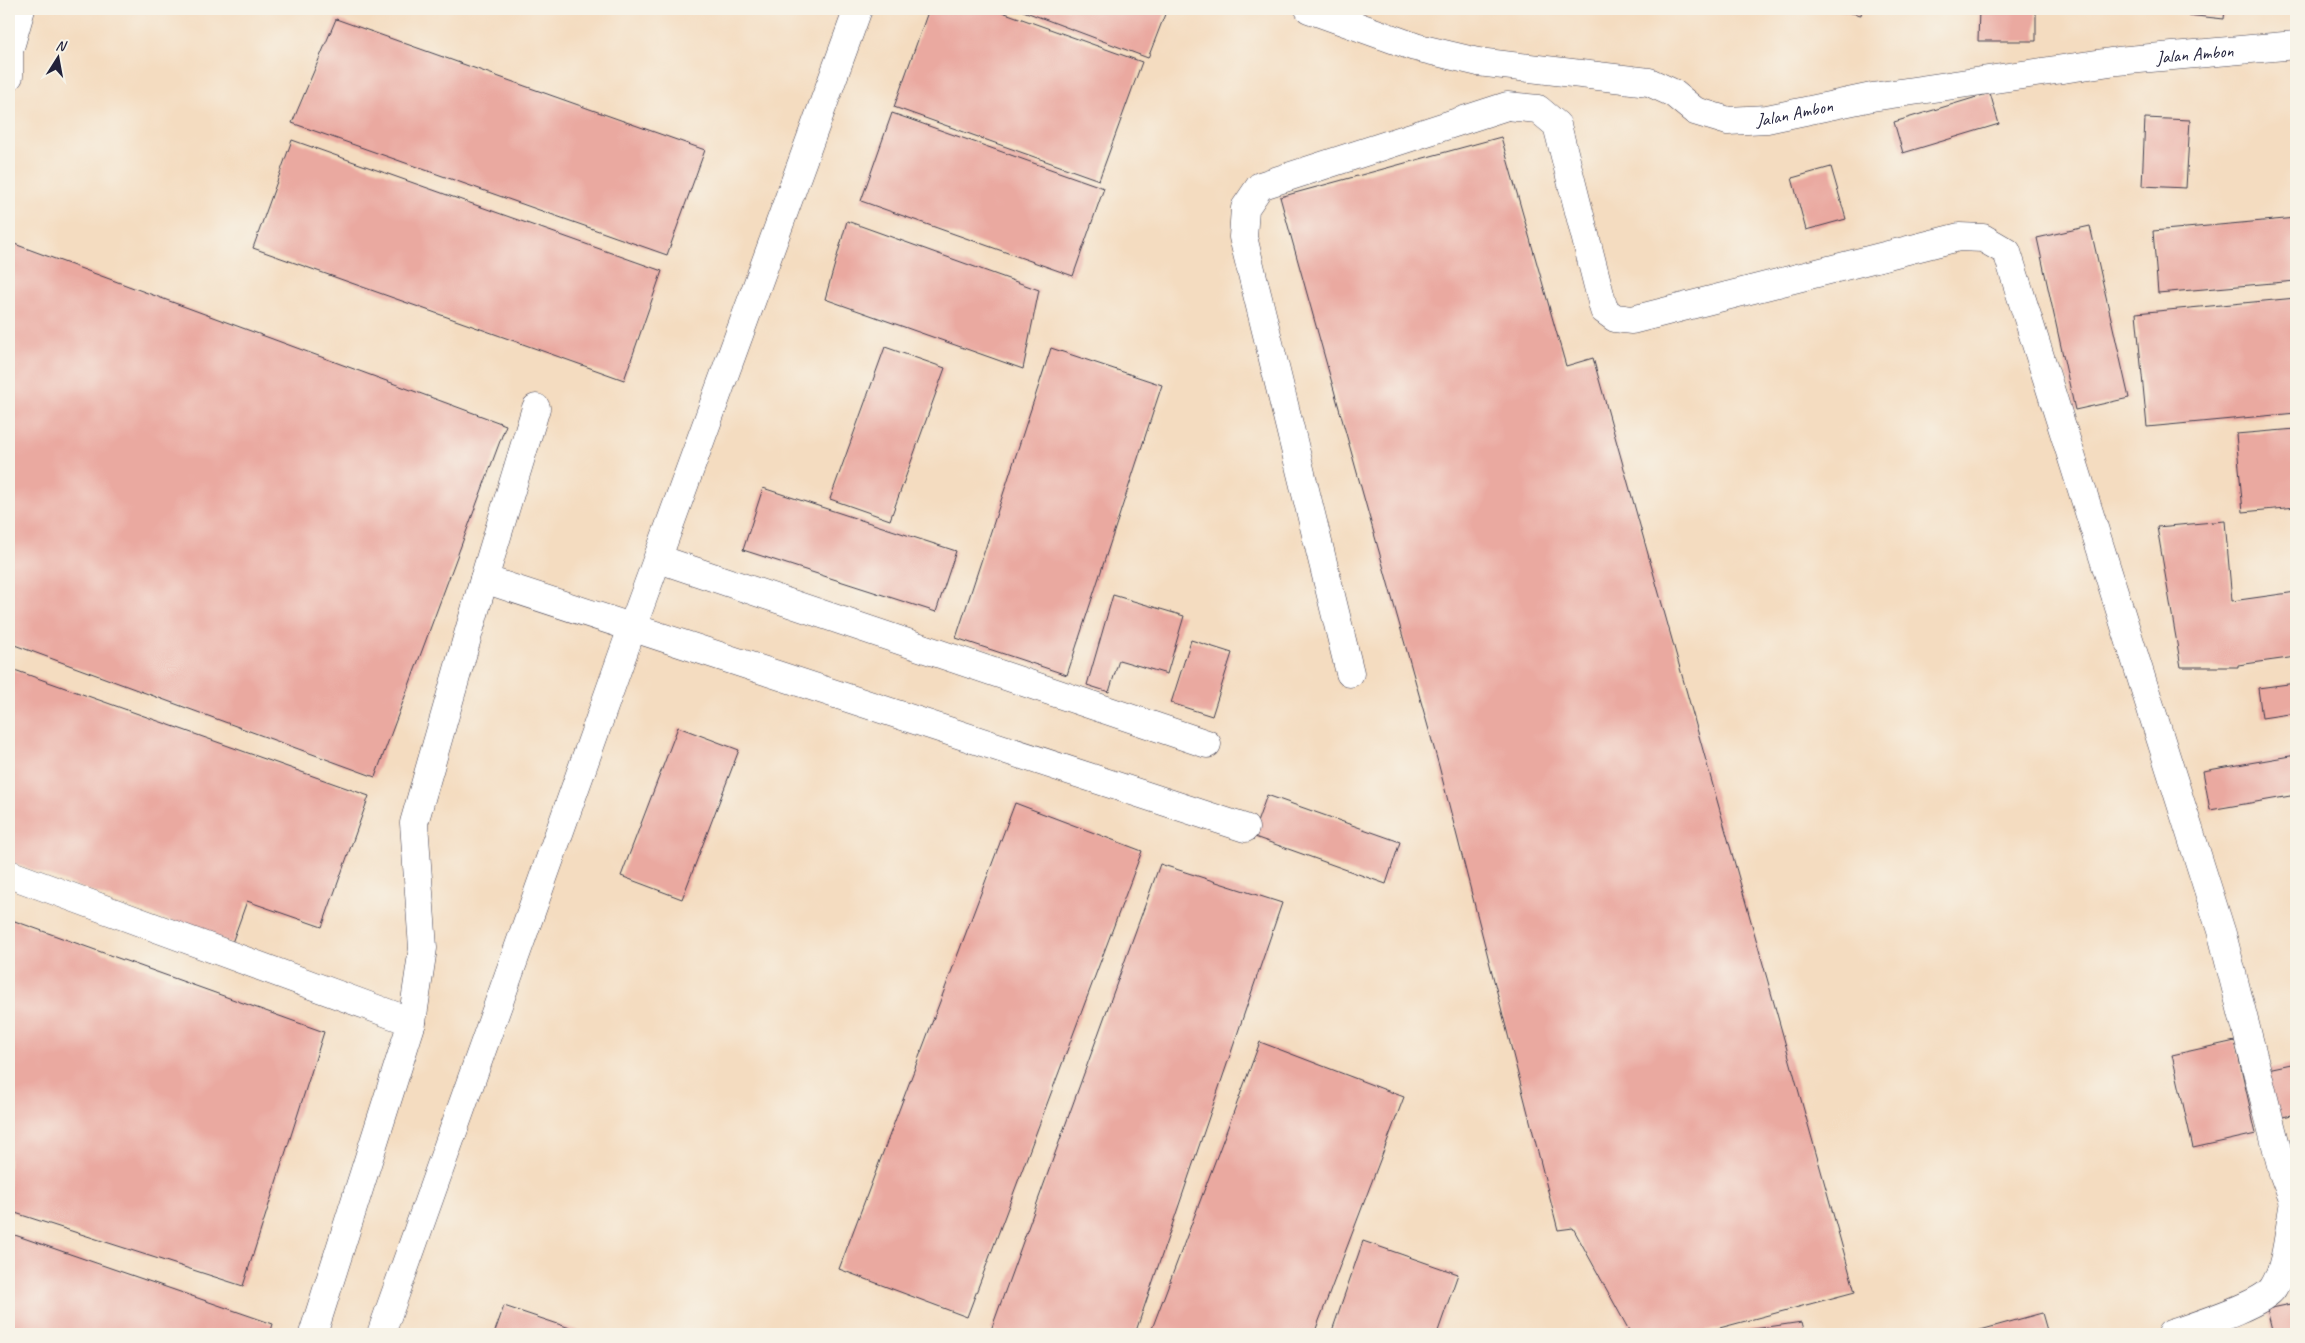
<svg xmlns="http://www.w3.org/2000/svg" width="2305" height="1343" viewBox="0 0 2305 1343" font-family="Caveat,sans-serif">
<style>
.building{fill:#eaa9a0}
.lines{fill:none;stroke-linecap:round;stroke-linejoin:round}
.minor-casing{stroke:#423e4f;stroke-width:29}
.minor{stroke:#fff;stroke-width:28}
.labels{text-anchor:middle;stroke-width:4;stroke-linejoin:round;paint-order:stroke}
.street-label{font-size:18px;fill:#22223b;stroke:#f7f3e8}
</style>
<rect width="100%" height="100%" fill="#f7f3e8"/>
<filter id="ink" filterUnits="userSpaceOnUse"><feTurbulence type="fractalNoise" baseFrequency=".02" numOctaves="2"/><feDisplacementMap in="SourceGraphic" scale="10" xChannelSelector="R" yChannelSelector="G"/><feConvolveMatrix kernelMatrix="1 2 1 2 8 2 1 2 1" color-interpolation-filters="sRGB"/></filter>
<filter id="wash" filterUnits="userSpaceOnUse"><feTurbulence type="fractalNoise" baseFrequency=".0096" numOctaves="4" result="noise"/><feDisplacementMap in="SourceGraphic" scale="20" xChannelSelector="R" yChannelSelector="G"/><feGaussianBlur stdDeviation="1.12" result="paint"/><feColorMatrix in="noise" values="0 0 0 0 0 0 0 0 0 0 0 0 0 0 0 0 0 1.4 0 .05"/><feComposite in="paint" operator="in"/></filter>
<g filter="url(#wash)">
<rect width="100%" height="100%" fill="#f4dcc0"/>
<g id="blocks">
<path class="building" d="M929,9H994L1142,62L1099,180L894,107Z
M1018,9H1167L1148,58Z
M1834,9H1862L1861,15Z
M1979,9H2036V41H1978Z
M2188,9H2225L2224,19L2187,15Z
M336,19L705,150L667,255L292,123Z
M1990,93L1999,124L1903,153L1894,122Z
M892,113L1104,188L1073,276L861,201Z
M2145,118L2190,120L2186,188L2142,186Z
M1501,137L1566,366L1593,358L1855,1292L1697,1334H1631L1573,1228L1558,1230L1439,766L1280,197Z
M292,140L662,271L624,380L253,248Z
M1831,167L1846,219L1806,230L1792,178Z
M2296,218V281L2158,293L2153,231Z
M847,221L1039,290L1023,369L825,299Z
M2090,226L2129,398L2075,410L2037,238Z
M9,242L506,425L375,777L9,643Z
M2296,298V413L2147,427L2136,313Z
M885,347L945,368L890,520L830,499Z
M1051,348L1162,385L1067,675L956,638Z
M2296,429V507L2243,512L2236,434Z
M763,488L956,551L936,612L743,550Z
M2225,521L2232,601L2296,592V657L2238,665V667H2181L2157,527Z
M1113,595L1184,616L1167,674L1119,660L1109,692L1087,685Z
M1191,640L1232,653L1212,716L1171,703Z
M9,668L369,796L322,927L247,901L232,943L9,861Z
M2296,683V713L2262,718L2258,688Z
M678,727L739,750L682,899L621,876Z
M2296,755V795L2210,810L2203,771Z
M1267,795L1400,842L1386,884L1252,836Z
M1015,803L1142,851L967,1317L839,1269Z
M1160,864L1282,903L1135,1334H1003L991,1330Z
M9,919L324,1032L243,1286L9,1211Z
M2235,1041L2256,1134L2193,1148L2172,1055Z
M1260,1042L1404,1097L1314,1334H1150Z
M2296,1063V1114L2274,1119L2263,1070Z
M9,1233L273,1324L270,1334H9Z
M1363,1241L1458,1274L1437,1334H1331Z
M2296,1303V1334H2273L2267,1309Z
M504,1306L588,1334H494Z
M2042,1313L2048,1334H1966Z
M1802,1322L1805,1334H1727V1333Z"/>
</g>
</g>
<g filter="url(#ink)">
<use href="#blocks" fill-opacity="0" stroke="#423e4f" stroke-width="1"/>
<g class="lines">
<g class="minor-casing">
<g id="minor">
<path id="s1" d="M1309,9L1415,47L1478,62L1649,82L1673,93L1695,111L1728,121L1767,119L1872,97L2117,61L2296,45"/>
<path d="M9,76V51L21,9"/>
<path d="M536,408L484,579L1245,828"/>
<path d="M659,559L1207,744"/>
<path d="M1350,673L1243,237L1245,208L1260,186L1507,106L1538,109L1557,125L1604,310L1615,318L1632,320L1959,237L1983,238L2007,252L2222,934L2283,1173L2294,1202"/>
<path d="M9,874L412,1022"/>
<path d="M313,1334L412,1022L423,948L414,823L484,579"/>
<path d="M381,1334L632,628L858,9"/>
<path d="M2171,1334C2193,1326 2262,1305 2273,1288C2287,1267 2289,1227 2294,1202L2296,1201"/>
</g>
</g>
<use href="#minor" class="minor"/>
</g>
</g>
<g class="labels">
<g class="street-label">
<text dy="6" stroke="none"><textPath href="#s1" startOffset="911">Jalan Ambon</textPath></text>
<text dy="6" stroke="none"><textPath href="#s1" startOffset="506">Jalan Ambon</textPath></text>
</g>
</g>
<rect width="2305" height="1343" fill="none" stroke="#f7f3e8" stroke-width="30"/>
<g transform="translate(58 58) rotate(11)" stroke="#f7f3e8" stroke-width="4" paint-order="stroke">
<path d="M0-4L9 19L0 12L-9 19Z" fill="#22223b"/>
<text y="-8" font-size="14" font-weight="bold" text-anchor="middle" fill="#22223b">N</text>
</g>
</svg>
